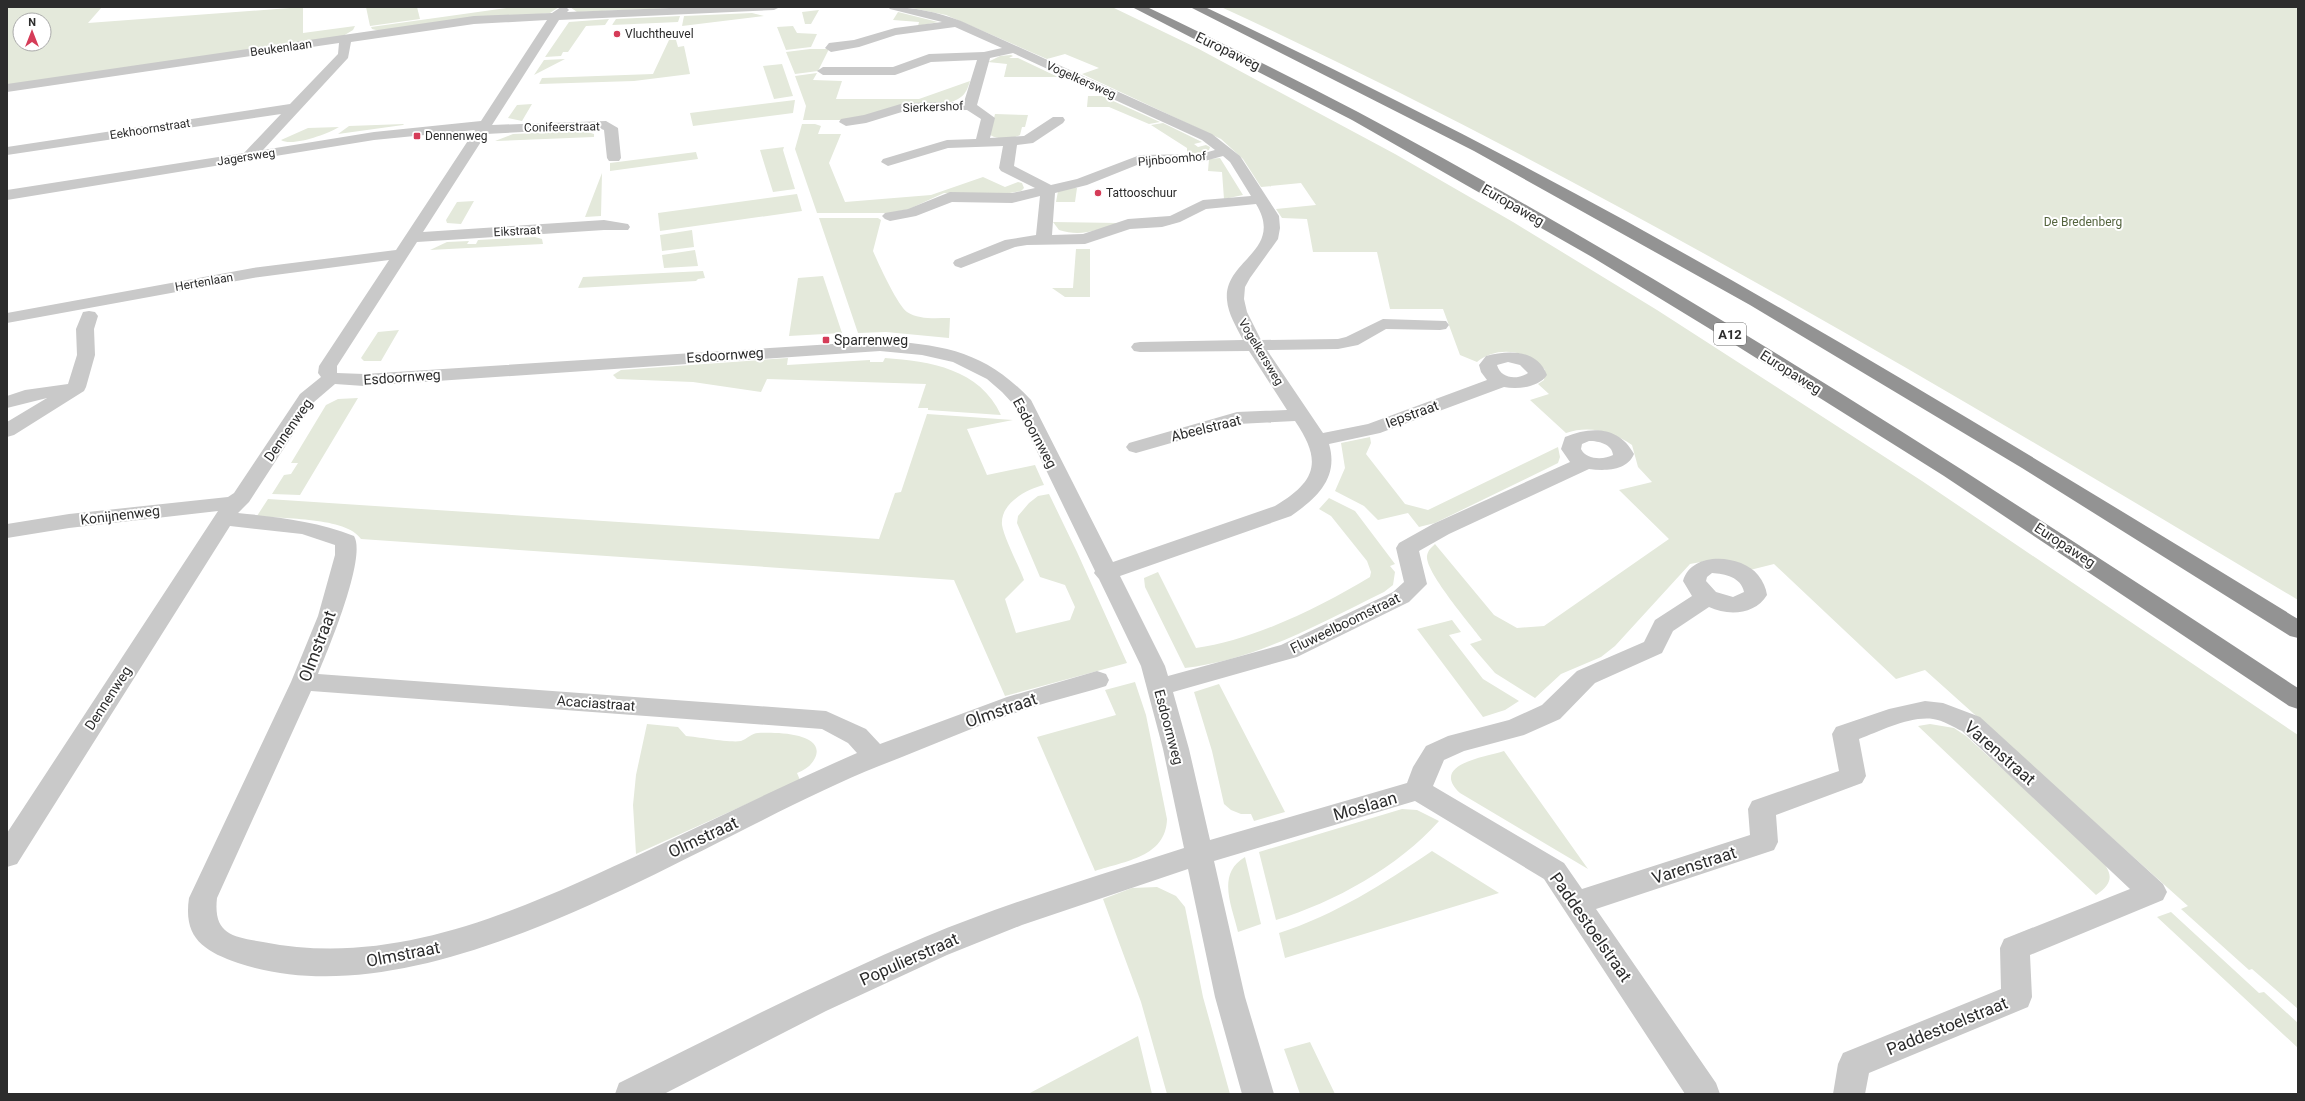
<svg xmlns="http://www.w3.org/2000/svg" width="2305" height="1101" viewBox="0 0 2305 1101" font-family="Roboto,sans-serif">
<style>
.green{fill:#e4e9db;fill-rule:evenodd}
.lines{fill:none;stroke-linecap:round;stroke-linejoin:round}
.minor{fill:#c9c9c9;fill-rule:evenodd}
.motorway{fill:#939393;fill-rule:evenodd}
.poi-dot{fill:#d53c58;stroke:#fff;stroke-width:1.5}
.labels{text-anchor:middle;stroke-width:4;stroke-linejoin:round;paint-order:stroke}
.far-poi-label{font-size:12px;fill:#2c2c2c;stroke:#fff;text-anchor:start}
.far-street-label{font-size:12px;fill:#2c2c2c;stroke:#fff}
.far-park-label{font-size:12px;fill:#54643e;stroke:#fff}
.shield{fill:#fff;stroke:#6b6b6b;stroke-width:1}
.shield-label{font-size:13px;font-weight:bold;fill:#2c2c2c}
.street-label{font-size:14px;fill:#2c2c2c;stroke:#fff}
.poi-label{font-size:14px;fill:#2c2c2c;stroke:#fff;text-anchor:start}
.near-street-label{font-size:17px;fill:#2c2c2c;stroke:#fff}
</style>
<rect width="100%" height="100%" fill="#fff"/>
<path class="green" d="M7,7H102L88,23L303,7V33L355,26L353,30L343,36L7,85ZM20,20H44V44H20Z
M366,7H417L420,19L370,26Z
M514,7H559L550,13L380,31L372,29L371,27Z
M570,7H699L577,12Z
M907,7H1112L1197,48L1395,154L1513,222L1657,310L1922,481L2298,735V1009L2252,969L2249,970L2181,909L2188,906L1925,670L1896,679L1774,564L1750,570L1717,559L1690,564L1615,646L1601,657L1561,674L1535,698L1495,673L1470,644L1482,640C1471,625 1425,572 1427,556C1428,550 1431,548 1435,544L1494,615L1517,628L1544,626L1669,539L1619,490L1652,482L1638,467L1632,445C1612,431 1589,425 1566,433L1530,400L1549,394L1538,384L1544,380L1545,370C1529,350 1497,345 1477,362L1460,355L1443,309H1390L1377,252H1313L1307,219L1282,218L1276,209L1316,205L1301,183L1261,187L1243,159L1221,139L1082,74L1099,68L1065,54L1047,59L946,15Z
M1221,7H2298V600C1946,389 1594,179 1221,7Z
M819,10L811,24H805L802,12Z
M898,12L938,22L918,26L919,22L893,20Z
M752,13L764,16L682,26L684,16Z
M680,16L678,22L612,25L616,19Z
M609,19L605,25L586,26L568,52H563L561,56L545,57L569,22Z
M793,26L797,33L817,34L811,47L786,50L777,27Z
M669,40H676L678,47L684,46L690,74L634,81L539,84L542,78L653,74Z
M810,49H829L818,71L795,74L786,52Z
M1011,55L1013,56L1009,58H1018L1058,77H1004L1007,64L988,62L1000,56Z
M565,59L534,75L544,60Z
M782,64L793,96L774,99L763,66Z
M817,73L813,80L842,81L836,99H919L970,81C966,95 962,98 949,103L842,120H803L806,106L795,76Z
M1088,96H1102L1160,122L1149,124L1109,107H1087Z
M795,100L793,113L693,126L690,113Z
M532,104L522,121L508,118L517,105Z
M995,114L1028,115L1025,127H1022L1020,135C1010,140 1000,140 990,135Z
M1163,123L1202,142L1194,144L1198,147L1206,145L1210,147L1209,150L1198,154H1187V148L1151,125Z
M404,124L403,125L338,134L349,126Z
M802,124H815L821,126L818,134H841L829,163L845,202L931,195L983,177L1005,187L1018,182L1022,183L1024,188L1021,191L1010,193H944L909,209L890,213H817L795,149Z
M339,127C328,134 292,147 281,140L308,128Z
M584,131L594,134V137L495,141L513,134Z
M784,147L783,150L795,189L773,192L760,150Z
M696,152L698,159L610,171V163Z
M1220,158L1243,195L1224,199L1222,172L1208,171L1209,159Z
M602,173L601,216L585,217Z
M1065,188H1077L1075,202H1056L1058,191Z
M797,194L802,211L660,231L658,213Z
M474,201L461,224L447,223L446,220L457,202Z
M819,218H878L881,220L873,251C878,263 898,306 907,312C919,320 936,318 950,318L949,338L886,332L858,333Z
M1053,222L1119,223C1098,230 1081,237 1059,230Z
M692,230L694,247L662,251L660,235Z
M535,237L542,239L543,244L430,250L447,242L469,241L467,244H476L478,240Z
M1076,249H1090V297H1065L1052,288H1073Z
M695,250L698,266L664,268L662,255Z
M703,271L705,278L698,279L696,281L578,288L583,277Z
M823,276L842,333L789,336L798,278Z
M399,330L381,361H364L361,358L378,332Z
M788,358L787,365L870,360V362H883L885,358C930,361 980,369 1001,415L928,410V408H918L926,384L767,379L761,392L693,382L617,379L613,375L621,370Z
M358,398L300,495L272,494L284,475L291,474L298,463H291L326,405L338,399Z
M927,414L1013,420L967,429L987,475L1035,465L1044,485C1027,489 1000,503 1002,525C1004,538 1019,566 1024,580L1005,599L1016,633L1070,620L1075,607L1065,585L1040,577L1017,523L1018,516L1029,503L1038,496L1049,494L1077,552L1127,663L1005,696L954,580L361,539C347,517 282,519 257,516L268,499L879,539L895,493L901,492Z
M1370,437L1371,443L1366,454L1405,504L1428,510L1558,447L1560,457L1558,463L1550,467L1435,523L1419,527L1408,513L1378,520L1364,506L1335,491L1345,468L1341,443Z
M1329,498L1355,511L1395,564L1390,566L1395,572L1393,585L1384,592C1319,624 1258,659 1185,668L1145,587L1144,578L1158,572L1196,648C1252,641 1322,606 1370,577L1371,572L1367,561L1331,516L1319,509Z
M1452,620L1461,632L1449,635L1483,679L1519,701L1505,710L1483,717L1417,629Z
M1135,682L1146,715L1167,819C1166,857 1125,861 1095,871L1037,737L1116,715L1105,690Z
M1219,684L1285,812L1254,821L1251,814H1241L1231,810L1224,804L1212,751L1194,692Z
M647,724L678,727L686,736C699,737 730,743 741,741C747,739 752,733 758,733C772,732 827,732 815,758C811,766 805,770 797,773L800,780L636,854L633,805L636,775Z
M1930,724L1954,728L1966,736L2097,855C2111,871 2117,881 2096,895L1918,726Z
M1504,751L1588,869L1460,793C1429,764 1486,757 1504,751Z
M1402,809L1417,810L1439,821C1398,867 1335,902 1276,920L1259,852Z
M1432,851L1499,893L1285,958L1279,933C1335,915 1383,884 1432,851Z
M1245,857L1261,924L1238,932C1232,906 1216,874 1245,857Z
M1157,887L1176,896L1185,907L1203,997L1230,1094H1167L1141,1002L1103,899L1132,888Z
M2171,912L2259,993L2264,992L2298,1023V1048L2157,917Z
M1138,1036L1152,1094H1028Z
M1310,1042L1335,1094H1300L1284,1049Z"/>
<g class="lines">
<path class="minor" d="M561,7L567,8L569,10L567,12L695,7H780L774,10L559,20L492,125L606,121L618,128L621,158L619,161H609L607,158L604,130L599,128L486,134L423,232L604,220L628,224L630,227L628,230H604L417,242L337,366V373L364,374L880,341C944,344 986,352 1031,400L1113,562L1275,506C1316,481 1323,462 1295,421L1238,424L1136,453L1129,451L1126,447L1129,443L1237,412L1287,410L1249,351L1140,352L1134,351L1131,347L1134,343L1140,342L1243,340C1237,328 1228,314 1227,300C1223,260 1285,251 1256,204L1206,209L1180,222L1162,227L1130,229L1085,244L1027,245L1015,247L961,268L955,266L953,263L955,260L1005,240L1036,235L1040,196L1012,203L952,202L916,216L890,221L885,219L882,216L885,213L908,209L950,192L1012,193L1035,188L1001,171L999,168L1003,146L948,148L888,166L881,162L883,159L947,140L976,139L981,119L967,110L905,111L866,123L846,126L839,122L841,119L864,115L904,103L964,102L977,60L931,62L895,75H823L817,71L823,67H893L929,54L984,52L1002,48L955,27L896,35L859,47L831,52L825,48L829,43L854,40L895,28L942,22L890,9L888,7C915,7 936,12 961,21L1212,134L1240,156L1279,216L1280,228L1278,239L1250,278L1245,287L1244,299L1247,312L1261,340L1338,339L1346,337L1383,319L1446,321L1449,325L1446,329L1440,330L1386,329L1358,345L1338,349L1267,350L1323,433L1368,424L1487,380L1481,372L1479,365L1486,356C1509,350 1537,349 1547,375C1539,387 1518,390 1504,387L1380,433L1329,444C1339,478 1317,498 1291,516L1120,576L1165,666L1168,676L1281,645L1393,592L1404,582L1396,548L1399,543L1433,524L1570,462L1561,449L1565,437C1591,426 1619,426 1634,454C1627,471 1605,471 1589,469L1449,534L1419,551L1427,584L1409,602L1297,657L1173,692L1189,749L1210,840L1407,783L1413,767L1426,746L1448,736L1509,720L1542,705L1577,671L1644,642L1655,620L1692,596L1683,581C1692,550 1742,555 1758,575C1763,581 1766,588 1767,595C1755,615 1728,616 1709,607L1673,631L1662,653L1595,683L1560,719L1524,735L1464,751L1444,760L1433,786L1564,863L1582,889L1750,835L1748,809L1752,801L1839,771L1832,734L1836,727L1889,709L1925,701L1943,703L1980,717L2163,884L2167,892L2163,900L2030,955L2032,997L2028,1007L1869,1073L1865,1094H1833L1838,1064L1843,1053L2001,989L2000,948L2004,939L2130,889L1962,731C1953,727 1943,720 1933,719C1909,716 1881,731 1859,739L1866,776L1862,783L1776,815L1778,842L1774,850L1596,909L1716,1083L1720,1094H1685L1544,879L1415,801L1214,861L1245,997L1274,1094H1242L1215,997L1188,869L1022,925L947,955L826,1011L664,1094H615L619,1083C720,1033 821,981 925,937C1009,902 1097,876 1184,848L1163,749L1141,666L1099,579L1094,573L1095,571L1015,406L1002,392L987,379L953,362L922,355L880,351L364,386L335,384L314,402L249,502L238,513C278,517 316,521 354,536C367,557 328,650 318,674L826,711L866,729L880,744L1007,697L1097,671L1106,674L1109,680L1106,686C1080,694 1053,700 1027,709C977,725 928,747 879,766C701,837 434,1028 238,963C204,951 183,938 189,898L291,682L318,616L335,555V545L302,534L230,526L17,864L7,867V833L218,511L69,528L7,538V524L69,514L228,497L234,493L300,394L321,377L318,373L319,366L389,260L253,278L7,323V313L253,268L396,250L475,130L374,140L7,200V190L244,153L281,114L7,155V147L290,104L338,54L339,43L7,92V84L474,16L552,13ZM547,20L481,121L374,132L263,150L348,58L351,42L474,24ZM1013,53L1202,140L1215,150L1201,154L1140,155L1077,179L1051,185L1014,166L1017,145L1033,143L1063,123L1065,120L1063,117H1053L1024,136L990,138L995,118L977,105L990,58ZM1223,156L1230,162L1251,196L1203,200L1170,216L1128,219L1083,234L1052,235L1055,193L1087,185L1142,163L1201,162ZM1508,362L1520,365L1528,373C1517,380 1501,379 1497,365ZM1589,441C1599,441 1612,444 1613,455C1604,460 1586,460 1581,449L1582,444ZM1712,573C1725,574 1741,577 1744,592L1733,597L1716,592L1706,581L1707,577ZM311,691L822,729L848,743L857,753C786,784 717,818 647,851C526,907 399,969 263,942C232,937 213,934 217,898Z
M89,311L95,312L98,316L94,329L95,355L86,387L84,391L14,435L7,437V422L47,398L7,408V396L25,390L68,384L77,355L76,329L83,312Z"/>
<path class="motorway" d="M1132,7H1147C1218,41 1288,75 1358,112C1682,285 1991,487 2298,688V709L2289,706L1944,476L1710,329L1592,257L1352,120Z
M1190,7H1205C1347,75 1488,145 1626,221C1854,347 2076,483 2298,619V638L2290,636L2022,468L1750,305L1474,151Z"/>
</g>
<g class="poi-dot">
<circle cx="617" cy="34" r="4"/>
<rect x="413" y="132" width="8" height="8" rx="2"/>
<circle cx="1098" cy="193" r="4"/>
<rect x="822" y="336" width="8" height="8" rx="2"/>
</g>
<g class="labels">
<g class="far-poi-label">
<text x="625" y="38">Vluchtheuvel</text>
<text x="425" y="140">Dennenweg</text>
<text x="1106" y="197">Tattooschuur</text>
</g>
<g class="far-street-label">
<text transform="translate(281 48) rotate(-8)" y="4">Beukenlaan</text>
<text transform="translate(1081 80) rotate(24)" y="4">Vogelkersweg</text>
<text transform="translate(933 107) rotate(-2)" y="4">Sierkershof</text>
<text transform="translate(562 127) rotate(-1)" y="4">Conifeerstraat</text>
<text transform="translate(150 129) rotate(-9)" y="4">Eekhoornstraat</text>
<text transform="translate(246 157) rotate(-9)" y="4">Jagersweg</text>
<text transform="translate(1172 159) rotate(-5)" y="4">Pijnboomhof</text>
<text transform="translate(517 231) rotate(-3)" y="4">Eikstraat</text>
<text transform="translate(204 282) rotate(-10)" y="4">Hertenlaan</text>
<text transform="translate(1261 352) rotate(59)" y="4">Vogelkersweg</text>
</g>
<g class="far-park-label">
<text x="2083" y="226">De Bredenberg</text>
</g>
<rect class="shield" x="1714" y="323" width="32" height="22" rx="3"/>
<g class="shield-label">
<text x="1730" y="339">A12</text>
</g>
<g class="street-label">
<text transform="translate(1228 51) rotate(26)" y="5">Europaweg</text>
<text transform="translate(1513 205) rotate(30)" y="5">Europaweg</text>
<text transform="translate(725 355) rotate(-4)" y="5">Esdoornweg</text>
<text transform="translate(1791 372) rotate(32)" y="5">Europaweg</text>
<text transform="translate(402 377) rotate(-4)" y="5">Esdoornweg</text>
<text transform="translate(1412 414) rotate(-20)" y="5">Iepstraat</text>
<text transform="translate(1206 428) rotate(-14)" y="5">Abeelstraat</text>
<text transform="translate(288 430) rotate(-55)" y="5">Dennenweg</text>
<text transform="translate(1035 433) rotate(62)" y="5">Esdoornweg</text>
<text transform="translate(120 515) rotate(-7)" y="5">Konijnenweg</text>
<text transform="translate(2065 545) rotate(33)" y="5">Europaweg</text>
<text transform="translate(1345 623) rotate(-26)" y="5">Fluweelboomstraat</text>
<text transform="translate(108 698) rotate(-57)" y="5">Dennenweg</text>
<text transform="translate(596 703) rotate(4)" y="5">Acaciastraat</text>
<text transform="translate(1169 727) rotate(75)" y="5">Esdoornweg</text>
</g>
<g class="poi-label">
<text x="834" y="345">Sparrenweg</text>
</g>
<g class="near-street-label">
<text transform="translate(317 646) rotate(-69)" y="6">Olmstraat</text>
<text transform="translate(1001 710) rotate(-19)" y="6">Olmstraat</text>
<text transform="translate(2000 753) rotate(41)" y="6">Varenstraat</text>
<text transform="translate(1365 806) rotate(-16)" y="6">Moslaan</text>
<text transform="translate(703 837) rotate(-25)" y="6">Olmstraat</text>
<text transform="translate(1694 865) rotate(-18)" y="6">Varenstraat</text>
<text transform="translate(1591 927) rotate(55)" y="6">Paddestoelstraat</text>
<text transform="translate(403 954) rotate(-11)" y="6">Olmstraat</text>
<text transform="translate(909 959) rotate(-24)" y="6">Populierstraat</text>
<text transform="translate(1947 1026) rotate(-22)" y="6">Paddestoelstraat</text>
</g>
</g>
<rect width="2305" height="1101" fill="none" stroke="#2c2c2c" stroke-width="16"/>
<g transform="translate(32 32)"><circle r="19" fill="#ffffff" stroke="#ababab"/>
<path d="M0-3L7 15L0 10L-7 15Z" fill="#d53c58"/>
<text y="-6" font-size="11" font-weight="bold" text-anchor="middle" fill="#2c2c2c">N</text>
</g>
</svg>
